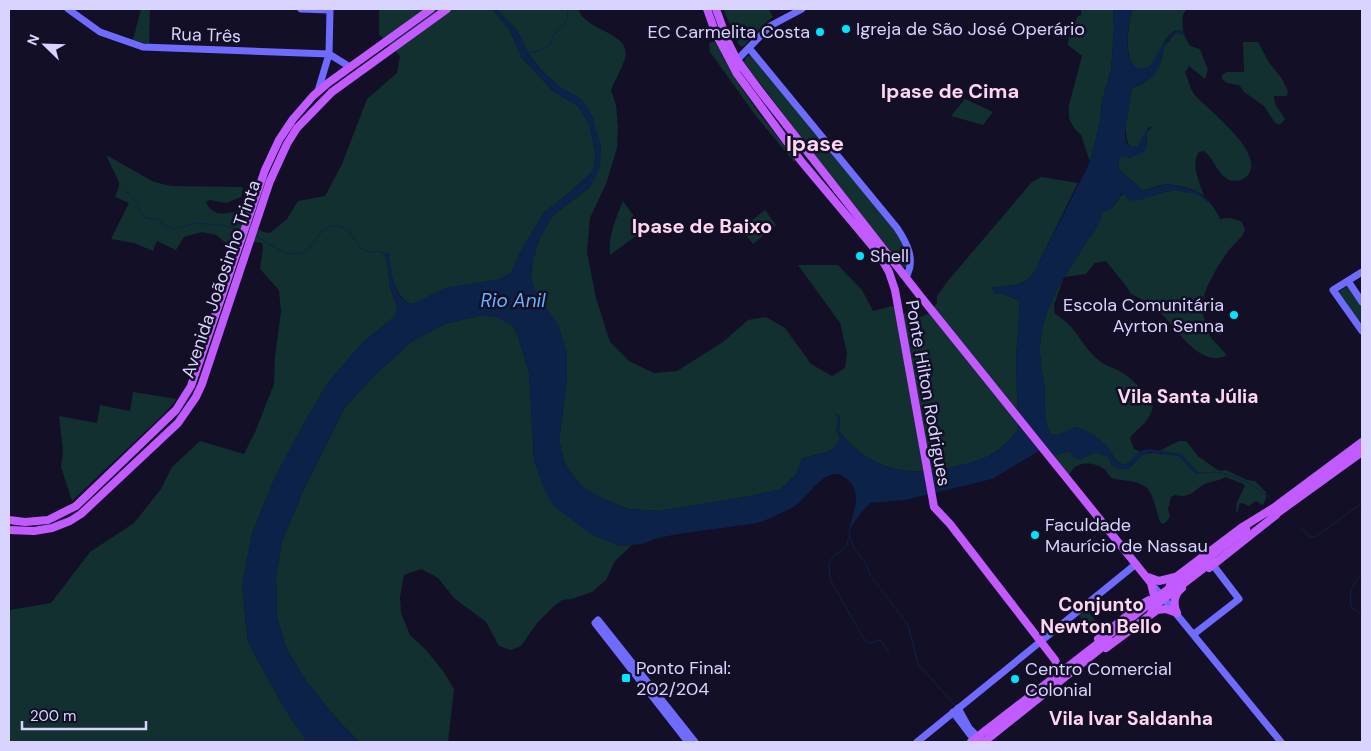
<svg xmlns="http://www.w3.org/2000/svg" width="1371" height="751" viewBox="0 0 1371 751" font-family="'DM Sans',sans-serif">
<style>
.green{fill:#12302f}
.water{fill:#0c2248}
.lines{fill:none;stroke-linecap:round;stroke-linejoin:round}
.stream{stroke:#0c2248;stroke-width:1}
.secondary{stroke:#6f6bff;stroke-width:7}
.primary{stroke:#c25bff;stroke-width:8}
.primary-bridge{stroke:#c25bff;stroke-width:8}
.poi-dot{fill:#00e5ff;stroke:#130f26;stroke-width:2}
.labels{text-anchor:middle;stroke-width:5;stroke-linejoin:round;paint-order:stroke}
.poi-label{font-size:18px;fill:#d9d4ff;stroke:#130f26;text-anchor:start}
.street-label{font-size:18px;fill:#d9d4ff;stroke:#130f26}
.water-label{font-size:19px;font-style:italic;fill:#62b6ff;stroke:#130f26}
.neighbourhood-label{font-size:19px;font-weight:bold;fill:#ffd6f0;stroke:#130f26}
.quarter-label{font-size:20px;font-weight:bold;fill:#ffd6f0;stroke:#130f26}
.district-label{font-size:22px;font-weight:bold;fill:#ffd6f0;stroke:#130f26}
</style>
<rect width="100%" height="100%" fill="#130f26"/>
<path class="green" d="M141,9H150L149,44L133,40Z
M379,9H492L510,30L522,58L553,91L578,106L589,124L596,154L593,171L577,186L544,213L521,251L511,273L501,279L446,288L413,304C396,302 391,271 385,257L388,267L390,288L397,306L396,313L393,318L362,343L327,384L298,434L275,478L252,533L242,587L248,642L283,706L307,742H9V610L51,603L90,552L134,523L161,489L172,467L200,441L244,454L256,430L274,384L275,356L281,312L279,290L260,269L263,247L262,243L244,240L227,244L216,235L202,232L184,237L176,250L157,241L153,251L134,243L111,239L129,203L115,197L119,186V182L106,155L154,182L171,186L242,187L243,189L241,197L226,203L210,200L206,202C212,217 225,214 238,211L242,214L244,220C254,225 259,233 270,233L287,219L298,201L325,196L342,164L367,99L397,73L400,56L379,34Z
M496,9H578C586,32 632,32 625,58C622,69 615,80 611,90L616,105L618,128L617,148L606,184L590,218L587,252L596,298L610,342L629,361L654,373L677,371L723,342L748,320L766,317L785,328L811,364L832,376L845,368L847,353L840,323L798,265H838L862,290L873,311L892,306L911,318L920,317L928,314L937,303V296L947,282L1032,182L1041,177L1078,183L1034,273C1025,284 1018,285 1005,286C1000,286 997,288 992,287L995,294H1004L1018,300L1020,302L1016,360L1018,430C996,456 985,460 953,467C907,478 869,469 839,431L840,416L835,414L838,419L836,430L840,437C837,455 817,453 802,459L797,473L781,489L751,496L659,511L628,509L601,498L581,486L565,464L559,441L567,379L544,306L534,289L531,276L533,260L539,240L552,216L590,187L601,147L582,100L560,87L542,71L528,53L517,30Z
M723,9H769L773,17L764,24L743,47L739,45Z
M1081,9H1113L1114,30L1111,70L1102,101L1100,122L1090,162L1081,135L1074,128L1069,118V105L1082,56L1068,45L1069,36L1078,16L1081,15Z
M1132,9H1188C1180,14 1183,23 1183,31C1161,26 1161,67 1144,69C1120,72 1129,22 1132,9Z
M1177,33L1183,34L1190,46L1200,49L1208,70L1205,79L1189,66L1185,72C1188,79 1190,88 1194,94C1206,109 1270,155 1246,177C1242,181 1234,182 1229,180C1216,173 1215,160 1204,151L1199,152C1190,164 1200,183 1204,196C1196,189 1173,183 1162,185C1155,186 1149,190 1142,190L1118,168L1119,160L1121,156L1130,158L1146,148L1147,132L1152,127L1148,128L1138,146H1130C1121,136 1129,102 1132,88L1144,83L1161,62L1164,47L1173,36Z
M715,41C736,85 766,123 796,160L794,162L756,116L710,52L709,43Z
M1243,42H1258L1268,61L1282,79L1288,91L1287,96H1274C1274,108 1281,110 1285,119L1280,125L1275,123L1264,106L1244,92L1239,85L1227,83L1222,79V75L1227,72H1244Z
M751,55L897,231L909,261L906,267L904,268L825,169L744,62L746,57Z
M965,99L993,112L983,125L951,116Z
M1178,190C1183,192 1188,191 1194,193C1206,195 1216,209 1220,219C1228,217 1234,218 1242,222L1245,230L1242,236L1229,250L1218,266L1207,287L1201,305L1206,326L1211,338L1227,355C1200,370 1175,326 1158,310C1150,303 1140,298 1131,294L1126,286L1106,261L1095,263L1086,274L1064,277L1054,305L1055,314C1078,327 1081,347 1101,362C1106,366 1112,367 1118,370C1132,378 1146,392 1153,406C1148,425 1141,424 1130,438L1134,449L1139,451L1132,461L1124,465C1115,463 1115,457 1110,451C1103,440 1088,431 1076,427L1059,435L1050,434C1043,419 1046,400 1044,384C1043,374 1040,364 1040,354C1039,313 1061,282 1082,249C1089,236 1100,227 1102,212L1112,208L1123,193L1130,200C1147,200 1160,191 1178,190Z
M623,201L644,230L610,255C608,236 616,218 623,201Z
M765,210L776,225L753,244L741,229Z
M1348,286L1362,307V326L1338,292Z
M482,315L497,317L512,325L517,333L529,372L534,459L542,483L554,506L619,546L632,545L615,561L606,580L592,592L572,599L562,600L553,607L537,623L521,646L511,650L499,646L486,622L454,598L438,578L421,569L404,575L400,597L401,613L410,635L426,650L443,671L454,689L448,742H359L336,718L306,681L286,648L277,616L276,578L282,541L304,489L345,407L375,375L411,342L444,324Z
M133,392L177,399L165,413L72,501L61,467L63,451L59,416L97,423L100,405L130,411Z
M1179,441H1186L1198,456L1219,471L1226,470L1247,480L1255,481L1266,492V498L1263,505L1256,501L1249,506L1242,503L1239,504L1238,512L1236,511L1237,502L1245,486L1243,484L1226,477C1220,480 1214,481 1207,483C1193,489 1193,499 1175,495L1171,497L1168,509L1170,517L1166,522L1163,524L1160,522C1157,513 1153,495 1148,489C1139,480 1126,481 1115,479C1109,478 1108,472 1104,469C1097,463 1082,461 1075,467C1072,469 1070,474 1068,477L1052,456L1069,451L1080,460C1091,453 1096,450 1109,457L1111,464L1131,467C1142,451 1147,452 1164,454C1170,455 1175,454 1180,457C1186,462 1190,469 1196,474L1213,472H1197L1181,454L1159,451Z
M1086,609L1104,631L1097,637L1079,616Z"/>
<path class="water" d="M492,9H496L517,30L528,53L542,71L560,87L582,100L592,115L601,147L600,168L590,187L552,216L539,240L533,260L531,276L534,289L559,326L567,352V379L559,441L565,464L581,486L601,498L628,509L659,511L751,496L781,489L797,473L802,459C818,453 837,455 840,437L836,430L838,419L834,413L840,416L839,431C869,469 907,478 953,467C985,460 996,456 1018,430L1016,360L1020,302C1014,296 1004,294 995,294L991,287C996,288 1000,286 1004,286C1020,284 1021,287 1034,273L1090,162L1100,122L1102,101L1111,70L1114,30L1113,9H1132C1128,24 1119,78 1149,67C1158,57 1167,28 1183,31L1190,46L1183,34L1180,33C1160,37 1165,61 1155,74C1149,82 1140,83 1132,88L1125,134L1126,142L1130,146H1138L1145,132L1155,124L1147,132L1146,148L1144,152L1130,158L1121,157L1119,160L1118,168L1142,190H1146L1167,184L1174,185L1199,192L1212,205L1195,193H1184L1178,190L1165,192L1136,201L1130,200L1122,193L1112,208L1102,213C1100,227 1089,236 1082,249C1061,282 1039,313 1040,354C1040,364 1043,374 1044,384C1046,400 1043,419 1050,434L1059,435L1076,427C1089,431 1103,439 1110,451C1114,456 1114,460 1120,464H1127L1139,451L1149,449L1181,454L1197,472H1213L1196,474L1191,470L1182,459L1176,455L1149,452L1142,455L1128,469H1119L1111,464L1109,457C1096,450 1091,453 1080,460L1073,457L1069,451L1052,456L1039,451L992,479L905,500L870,503L865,508L852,525L849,534C849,516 866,496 847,479C827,460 807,500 792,508C782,512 771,519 760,522C751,525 740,525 730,527C706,530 682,533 658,538L642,544L619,546L590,534L554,506L542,484L534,459L529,372L517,333L512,325L497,317L482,315L444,324L411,342L375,375L345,407L304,489L282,541L276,578L277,616L286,648L306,681L336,718L359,742H307L283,706L248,642L242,587L252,533L275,478L298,434L327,384L362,343L393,318L396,313L397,306L390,288L388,267L385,257L381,252L389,253C391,268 393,302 413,304L446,288L501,279L511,273L521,251L544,213L577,186L593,171L596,154L589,124L578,106L553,91L522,58L510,30Z"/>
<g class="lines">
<path class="stream" d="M528,53L541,50L550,45L553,35L563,26L567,19L568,9
M125,190L137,203L139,209L144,217L159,220L166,226L174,229L196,223L227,226L240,230
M255,236C265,240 273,248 282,251C316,264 313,227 334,226C353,225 353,246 367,251C371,253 378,251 382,252
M1213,472C1229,472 1261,487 1271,500
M1301,529L1305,531L1310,537H1315L1362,503
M849,534L854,548L865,562L871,576L908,625L918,664L954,704
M849,537L846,547L834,556L829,563L830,579L864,639L870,643L880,640L883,643L889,654
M1362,575C1351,584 1348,595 1352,608L1362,614"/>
<path class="secondary" d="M68,9L100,32L143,47L329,54L350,67
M301,9L330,10L329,54L318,91
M749,48L897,228C907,243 916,260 906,277
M737,60L770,26L802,9
M1362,272L1333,290L1362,331
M1348,281L1362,302
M1151,583L1281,742
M1194,634L1239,599L1213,565
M958,708L969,728L981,740
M953,712L971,736
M688,742L595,623L598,620L695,742
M917,742L1136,564"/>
<path class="primary" d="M707,9L716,34L737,74L801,161L879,254L889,272L895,290L934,507L950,524L1055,660L1058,668L1054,677
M716,9L728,42L737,60L763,95L921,297L1151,583L1156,604L1151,613
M1276,506L1362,442
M1272,517L1362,452
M9,520L25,522L48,520L76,506L176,410L191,386L265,170L279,140L293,119L313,96L328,83L431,9
M9,530L34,531L52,528L70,521L81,514L178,423L196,397L202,384L270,181L287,144L297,128L332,92L447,9
M1209,568L1276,515
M1148,577L1159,581L1175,577
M1174,590L1170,585L1172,580L1241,528L1278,505
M1177,613C1173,604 1173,595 1182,588
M1098,639L1142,604L1149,600L1155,602
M1106,648L1157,610L1166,609L1177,613
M985,731L1105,638
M984,742L1110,641"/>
<path class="primary-bridge" d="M1157,604L1213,561
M1105,638L1246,529
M971,742L985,731"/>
</g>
<g class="poi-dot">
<circle cx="846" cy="29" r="5"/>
<circle cx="820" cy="32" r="5"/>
<circle cx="860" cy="256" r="5"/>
<circle cx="1234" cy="315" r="5"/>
<circle cx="1035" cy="535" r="5"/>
<rect x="621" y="673" width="10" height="10" rx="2.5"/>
<circle cx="1015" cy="679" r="5"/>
</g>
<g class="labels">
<g class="poi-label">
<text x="856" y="35">Igreja de São José Operário</text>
<text x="810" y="38" text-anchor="end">EC Carmelita Costa</text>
<text x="870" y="262">Shell</text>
<text x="1224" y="311" text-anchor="end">Escola Comunitária<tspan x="1224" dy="21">Ayrton Senna</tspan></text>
<text x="1045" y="531">Faculdade<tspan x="1045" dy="21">Maurício de Nassau</tspan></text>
<text x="636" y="674">Ponto Final:<tspan x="636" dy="21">202/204</tspan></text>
<text x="1025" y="675">Centro Comercial<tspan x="1025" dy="21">Colonial</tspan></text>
</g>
<g class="street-label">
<text transform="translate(206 35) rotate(2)" y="6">Rua Três</text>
<text transform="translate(221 279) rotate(-71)" y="6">Avenida Joãosinho Trinta</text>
<text transform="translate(928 393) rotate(80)" y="6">Ponte Hilton Rodrigues</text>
</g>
<g class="water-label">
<text x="513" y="307">Rio Anil</text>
</g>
<g class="neighbourhood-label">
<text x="1188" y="403">Vila Santa Júlia</text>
<text x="1101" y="611">Conjunto<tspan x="1101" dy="22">Newton Bello</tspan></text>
<text x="1131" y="725">Vila Ivar Saldanha</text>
</g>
<g class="quarter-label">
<text x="950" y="98">Ipase de Cima</text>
<text x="702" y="233">Ipase de Baixo</text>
</g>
<g class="district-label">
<text x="815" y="151">Ipase</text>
</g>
</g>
<rect width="1371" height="751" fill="none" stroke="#d9d4ff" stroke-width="20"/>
<g transform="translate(45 45) rotate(293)" stroke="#130f26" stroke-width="4" paint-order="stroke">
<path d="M0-4L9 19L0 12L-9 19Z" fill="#d9d4ff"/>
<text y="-8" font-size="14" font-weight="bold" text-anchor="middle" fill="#d9d4ff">N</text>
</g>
<path d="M22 721v8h124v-8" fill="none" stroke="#d9d4ff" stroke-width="2.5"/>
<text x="30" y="721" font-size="15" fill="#d9d4ff" stroke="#130f26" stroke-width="4" paint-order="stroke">200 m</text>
</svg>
